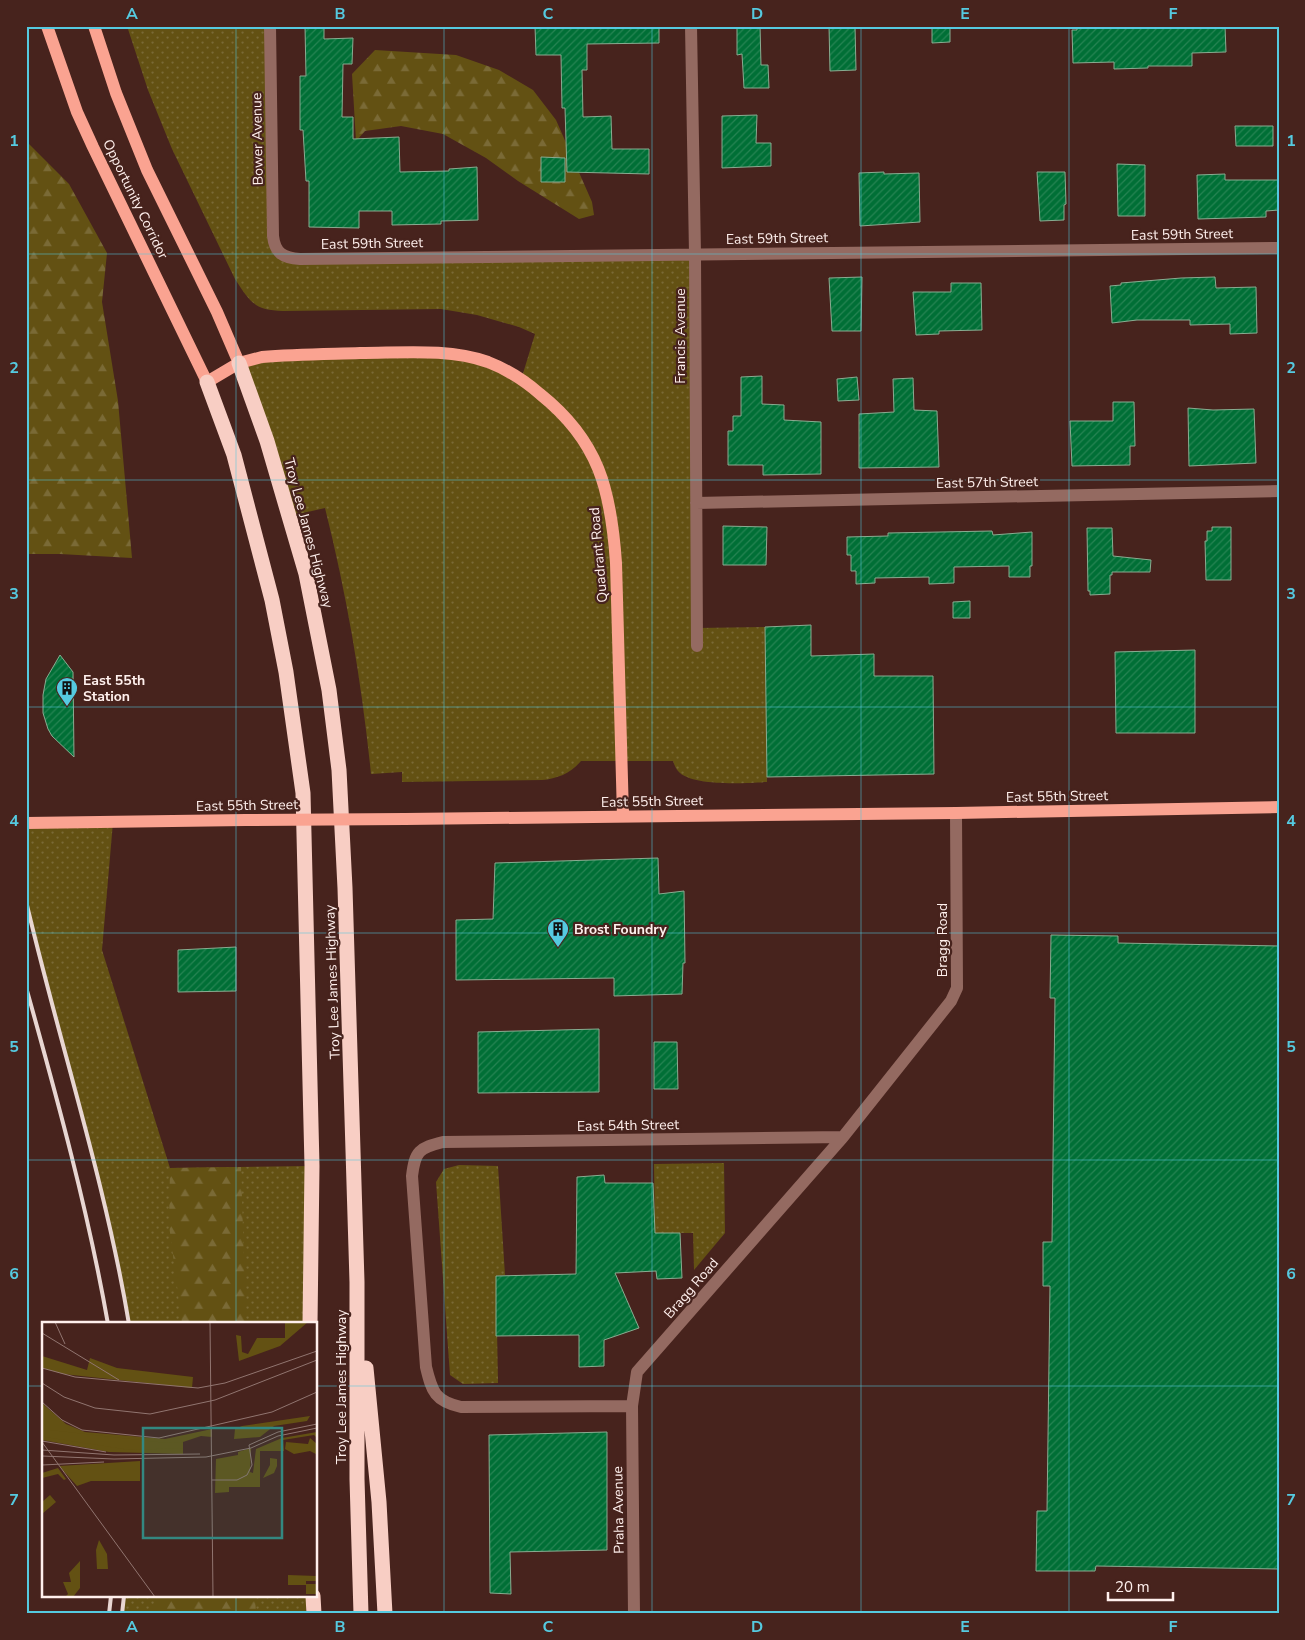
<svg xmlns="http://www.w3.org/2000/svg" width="1305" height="1640" viewBox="0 0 1305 1640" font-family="'Nunito Sans',sans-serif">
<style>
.grass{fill:url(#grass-dots)}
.forest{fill:url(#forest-firs)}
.building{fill:url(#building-hatch);stroke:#89ac91}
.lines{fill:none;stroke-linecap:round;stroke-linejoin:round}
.minor{stroke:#946a61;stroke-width:12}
.major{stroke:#faa391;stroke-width:12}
.highway{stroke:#f8cec4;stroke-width:15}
.rail{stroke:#e8d6d2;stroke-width:4}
.major-bridge{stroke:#faa391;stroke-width:12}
.grid{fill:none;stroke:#55cae0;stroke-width:1;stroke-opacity:0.55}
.labels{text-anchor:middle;stroke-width:4.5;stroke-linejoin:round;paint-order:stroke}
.street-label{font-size:14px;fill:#fff0ed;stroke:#47231d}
.poi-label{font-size:14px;font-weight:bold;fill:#fff0ed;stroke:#47231d;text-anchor:start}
.inset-road{fill:none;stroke:#917570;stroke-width:1}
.view{fill:#338881;fill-opacity:0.15;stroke:#338881;stroke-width:2.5}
.inset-edge{fill:none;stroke:#fff0ed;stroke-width:2.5}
.neatline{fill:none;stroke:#55cae0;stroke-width:2}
.grid-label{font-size:16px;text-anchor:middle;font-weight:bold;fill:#55cae0}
</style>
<defs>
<pattern id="grass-dots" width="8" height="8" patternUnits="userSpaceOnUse" patternTransform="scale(1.25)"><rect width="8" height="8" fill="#635113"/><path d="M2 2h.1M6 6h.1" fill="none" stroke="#7a6a36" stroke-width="1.8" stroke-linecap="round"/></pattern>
<pattern id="forest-firs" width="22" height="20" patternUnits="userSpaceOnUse" patternTransform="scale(1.25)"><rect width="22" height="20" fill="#635113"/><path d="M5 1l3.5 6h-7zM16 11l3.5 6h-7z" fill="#7a6a36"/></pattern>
<pattern id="building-hatch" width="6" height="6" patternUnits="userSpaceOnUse" patternTransform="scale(1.25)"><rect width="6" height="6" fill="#006f36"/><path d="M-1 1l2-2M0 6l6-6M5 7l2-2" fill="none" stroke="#268453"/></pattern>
</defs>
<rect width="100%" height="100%" fill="#47231d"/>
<path class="grass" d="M127,26H270L273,236L282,255L695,254L697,628L765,627L767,782C747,783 691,787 678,771C676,769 674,764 673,761H581C571,773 557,779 542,780L402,782V772L371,774C362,684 347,596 325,508L290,516L239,363L250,359L456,355L521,380L535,334L519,327L477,315L441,309L283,311C254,310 250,302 235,279L172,149L148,90Z
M113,822L102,950L170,1168L312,1166L310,1324H129L120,1272L106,1207L50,999L26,901V823Z
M724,1163L725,1233L694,1270L693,1233H655L654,1164Z
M459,1165L498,1166L505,1275L496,1276L498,1383L463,1384L450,1375L436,1182L444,1169Z
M124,1596H306V1614H122Z"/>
<path class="forest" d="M375,50L456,55L499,70L533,90L556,120L592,202L594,215L579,219L518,181L486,158L443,134L401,126L365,131L356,141L352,74Z
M26,141L69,184L107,253L102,302L118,401L132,558L60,554H26Z
M241,1167L246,1324H182L169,1225L170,1168Z
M157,1596H255L256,1614H155Z"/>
<path class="building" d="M305,26H324V39L353,38L352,64H343L342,117H353V139L399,137L400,172L449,171V169L477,167L478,220L441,221V224L392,225V211H359V228L309,227V181H306L303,130H300V76H306Z
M535,26H659V43L587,44V70H582L583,117L611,116L612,149H649V174L567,172L565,108H562L561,55H536Z
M737,26H760L761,65H768L769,88H744L742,54L737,55Z
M829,26H855L856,70L830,71Z
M932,26H950V42L932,43Z
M1077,26H1225L1226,52L1192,53V66H1148V68L1114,69V62L1073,63L1072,30H1077Z
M757,115L756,143H771V166L722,168V116Z
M1235,126H1273V146H1236Z
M541,157L565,158V182H541Z
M1117,164L1145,165V216H1118Z
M884,172V174L919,173L920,222L860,226L859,173Z
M1037,172H1065L1066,204L1064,205V220L1040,221Z
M1225,174V180H1279V210L1266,211V217L1198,219L1197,175Z
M862,277L861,331H832L829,278Z
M1215,277L1216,288L1256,287L1257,333L1230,334V324L1190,325V320H1137L1112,323L1110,286L1121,285V283L1181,278Z
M951,283H981L982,330L939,331V334L916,335L913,292H951Z
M762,376V404L784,405V420L821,422V474L763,475V465H728V431H733V416H741V377Z
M857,377L859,400L838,401L837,379Z
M913,378L914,410L937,411L939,467L859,468V414L894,412L893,379Z
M1113,402H1134L1135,446H1130V465L1072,466L1070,421H1113Z
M1188,408L1213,410L1254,409L1256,463L1189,466Z
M723,526L767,527L766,565H723Z
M1212,527H1231V580H1206L1205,541H1207V531H1212Z
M1087,528H1112L1113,556L1151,560L1150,572H1112V575H1110V594L1090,595V591H1088Z
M992,531L993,535L1032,532V566H1030V577H1009V566L954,567V583L929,584V577L875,578V583L856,584V571H851V555H847V537L888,536V533Z
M970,601V618H953V602Z
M811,625V656L874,654V676H933L934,774L767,777L765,627Z
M1195,650V733H1116L1115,652Z
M60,655L73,672L74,757L52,736L48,729L43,713V695L46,679Z
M658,858L659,894L684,891L685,963H683L682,994L614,996V978L456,980V920L493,919L495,863Z
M1051,935L1118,936V943L1279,946V1569L1096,1566L1095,1571H1036L1037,1511H1047L1050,1286H1043V1242H1052L1055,998H1050Z
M236,947V991L178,992V950Z
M599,1029V1092L478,1093V1032Z
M654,1042H677L678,1089H654Z
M604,1175L605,1183H653L655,1233H680L682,1278L657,1279L656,1271L615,1273L639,1328L604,1340V1366L579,1367V1335L496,1336V1276L576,1274L577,1177Z
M607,1432V1550L510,1552L511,1594L490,1593L489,1435Z"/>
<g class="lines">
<path class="minor" d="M270,26L273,236C275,253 283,258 300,259L1279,248
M691,26L695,254L697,646
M696,503L1279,491
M632,1406L461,1407C435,1401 432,1392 426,1367L412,1176C415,1151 419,1148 443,1142L843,1137
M634,1614L632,1406L637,1372L843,1137L951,1001L957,988L956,813"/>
<path class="major" d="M47,26L77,112L93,147L207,382L239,363L262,357C295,354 328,354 360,353C402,353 448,348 488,362C506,369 525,381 540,394C599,441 611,490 616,563L623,816
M94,26L116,93L147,170L217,312L239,363
M405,819L956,813L1279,807
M26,823L246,820"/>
<path class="highway" d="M239,363L267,441L306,574L329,690L339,770L345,888L357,1282V1479L361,1614
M207,382L234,455L272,600L286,672L303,793L312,1166L310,1324
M366,1368L379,1502L385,1614
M313,1596L314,1614"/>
<path class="rail" d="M26,901C59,1042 105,1180 129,1324
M26,987C57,1098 88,1210 108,1324
M109,1614L111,1596
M122,1614L124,1596"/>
<path class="major-bridge" d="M246,820L405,819"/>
</g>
<path class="grid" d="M236,26V1324M444,26V1614M652,26V1614M861,26V1614M1069,26V1614M26,254H1279M26,480H1279M26,707H1279M26,933H1279M26,1160H1279M26,1386H44M316,1386H1279M236,1596V1614"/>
<defs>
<g id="building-pin" transform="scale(1.125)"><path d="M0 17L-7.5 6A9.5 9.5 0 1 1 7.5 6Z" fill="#55cae0" stroke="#47231d"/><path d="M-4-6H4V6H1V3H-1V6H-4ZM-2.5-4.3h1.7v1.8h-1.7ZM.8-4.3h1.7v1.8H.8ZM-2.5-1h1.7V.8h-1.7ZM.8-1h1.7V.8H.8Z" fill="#111"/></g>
</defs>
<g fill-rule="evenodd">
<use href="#building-pin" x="67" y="688"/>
<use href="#building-pin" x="558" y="929"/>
</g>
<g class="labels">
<g class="street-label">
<text transform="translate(257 139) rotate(-91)" y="5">Bower Avenue</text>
<text transform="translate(136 199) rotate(64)" y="5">Opportunity Corridor</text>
<text transform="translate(1182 234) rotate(-1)" y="5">East 59th Street</text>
<text transform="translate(777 238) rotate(-1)" y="5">East 59th Street</text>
<text transform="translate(372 243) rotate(-1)" y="5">East 59th Street</text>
<text transform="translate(680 336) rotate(-90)" y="5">Francis Avenue</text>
<text transform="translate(987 482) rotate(-1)" y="5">East 57th Street</text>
<text transform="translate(309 533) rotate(75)" y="5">Troy Lee James Highway</text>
<text transform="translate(598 555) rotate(-95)" y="5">Quadrant Road</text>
<text transform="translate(1057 796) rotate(-1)" y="5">East 55th Street</text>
<text transform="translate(652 801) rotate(-1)" y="5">East 55th Street</text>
<text transform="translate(247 805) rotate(-1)" y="5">East 55th Street</text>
<text transform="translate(942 940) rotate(-90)" y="5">Bragg Road</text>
<text transform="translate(332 982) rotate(-92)" y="5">Troy Lee James Highway</text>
<text transform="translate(628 1125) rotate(-1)" y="5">East 54th Street</text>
<text transform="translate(691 1288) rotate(-49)" y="5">Bragg Road</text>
<text transform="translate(341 1387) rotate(-90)" y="5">Troy Lee James Highway</text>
<text transform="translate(618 1510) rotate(-91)" y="5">Praha Avenue</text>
</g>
<g class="poi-label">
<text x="83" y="685">East 55th<tspan x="83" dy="16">Station</tspan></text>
<text x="574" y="934">Brost Foundry</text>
</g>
</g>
<g transform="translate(42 1322)">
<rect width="275" height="275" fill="#47231d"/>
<path d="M243,0H266L238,24L197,39L194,13L199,14L200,30L206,32L215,16H243ZM0,34L45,48L48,36L75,46L151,55L150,66L21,52L0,46ZM0,81L24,102L43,110L123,117L170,107V115L159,114L141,120V132L67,130L0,118ZM275,110L274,115L272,113L241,118L242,129H218V165H187V170L173,171L174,137L196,133V130L209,126L208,150L211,151L214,127L240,116ZM8,173L14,180L0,192V180ZM246,253L275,254V259H264V262H275V272H264V263H246Z" fill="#635113"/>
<path d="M0,94L2,102L8,108L125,121L141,120V126L88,128L3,115L0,113ZM268,94L265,99L232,104L218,115L192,117L193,107L200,104ZM268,116L275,122L274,132L268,129L252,132L243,127L244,120L266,122ZM228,136L235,137V144L232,151L221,156L228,143ZM98,139V159H49L35,164L17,144ZM16,146L24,157L22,158L16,152L0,156V151ZM57,218L65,232L66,247H55L54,228ZM38,239V266L31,275H23L26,272L21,260H29L27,251Z" fill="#635113"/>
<path class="inset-road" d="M13,0L23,22M168,0L171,275M0,11L77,58M0,46L33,55L156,66L183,61L275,29M0,61L22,75L53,86L108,92L173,78L275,38M0,80L20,98L40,108L117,116L230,90L275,70M0,119L64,130M0,120L113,275M209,126L236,114L275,106M0,128L72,133L158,132M0,134L72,137L164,135L209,126M0,143L62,140M170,158H195L205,153L210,143L207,123L236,110L275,102"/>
<path class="view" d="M101,106H240V216H101Z"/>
<rect width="275" height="275" class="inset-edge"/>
</g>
<rect width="1305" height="1640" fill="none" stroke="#47231d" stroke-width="55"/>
<path d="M1108 1592v8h65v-8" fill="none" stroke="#fff0ed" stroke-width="2.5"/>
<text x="1115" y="1592" font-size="15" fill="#fff0ed" stroke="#47231d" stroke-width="4" paint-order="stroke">20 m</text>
<rect x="28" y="28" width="1250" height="1584" class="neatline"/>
<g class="grid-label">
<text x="132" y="19">A</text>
<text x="340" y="19">B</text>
<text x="548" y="19">C</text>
<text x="757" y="19">D</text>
<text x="965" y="19">E</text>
<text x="1173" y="19">F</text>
<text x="14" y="146">1</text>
<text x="1291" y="146">1</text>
<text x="14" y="373">2</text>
<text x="1291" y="373">2</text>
<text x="14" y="599">3</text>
<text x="1291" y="599">3</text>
<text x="14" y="826">4</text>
<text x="1291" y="826">4</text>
<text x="14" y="1052">5</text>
<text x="1291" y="1052">5</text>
<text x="14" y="1279">6</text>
<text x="1291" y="1279">6</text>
<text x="14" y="1505">7</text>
<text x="1291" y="1505">7</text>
<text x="132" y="1632">A</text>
<text x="340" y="1632">B</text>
<text x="548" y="1632">C</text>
<text x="757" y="1632">D</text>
<text x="965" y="1632">E</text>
<text x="1173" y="1632">F</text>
</g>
</svg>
